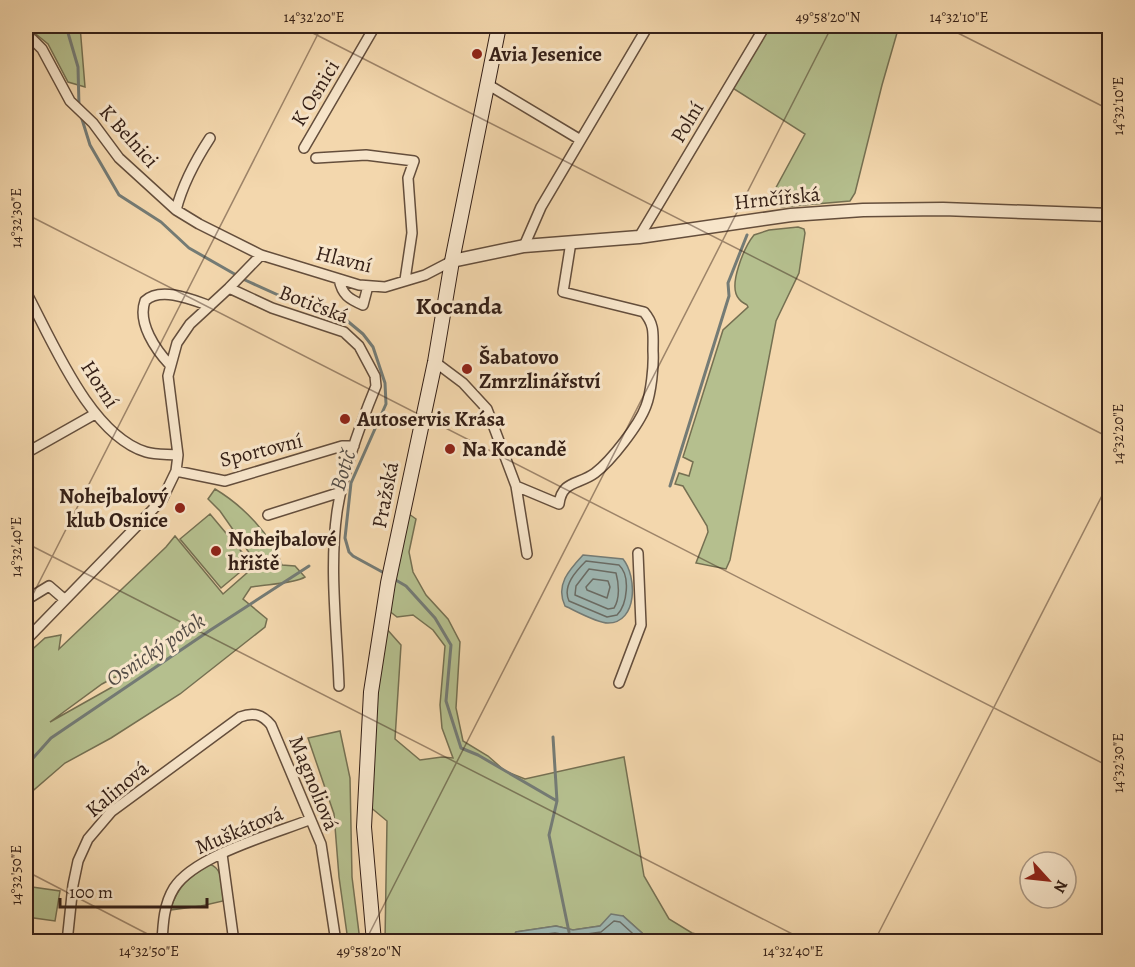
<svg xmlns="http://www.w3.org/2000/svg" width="1135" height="967" viewBox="0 0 1135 967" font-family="Alegreya,serif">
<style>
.green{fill:#b5bf8e;stroke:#757052;stroke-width:1.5;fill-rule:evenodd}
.water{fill:#9eb7b3;stroke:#747b75;stroke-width:1.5}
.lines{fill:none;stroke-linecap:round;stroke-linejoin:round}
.shore{stroke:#6a6c65;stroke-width:1.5}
.stream{stroke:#747b75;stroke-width:3}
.minor-casing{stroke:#644e3c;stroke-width:12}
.tertiary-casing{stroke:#644e3c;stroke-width:15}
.secondary-casing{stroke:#352017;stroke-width:16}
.minor{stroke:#f7e5ca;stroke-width:9}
.tertiary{stroke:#f7e5ca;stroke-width:12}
.secondary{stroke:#f7e5ca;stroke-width:14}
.ticks{fill:none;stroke:#352017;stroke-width:1.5;stroke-opacity:0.45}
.poi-dot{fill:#8f2418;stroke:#f7e5ca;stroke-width:2}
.labels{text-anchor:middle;stroke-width:6;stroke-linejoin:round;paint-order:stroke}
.poi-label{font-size:21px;font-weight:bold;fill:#352017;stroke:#f7e5ca;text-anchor:start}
.street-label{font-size:21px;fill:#352017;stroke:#f7e5ca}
.water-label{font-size:22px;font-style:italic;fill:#544d46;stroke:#f7e5ca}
.quarter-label{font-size:24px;font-weight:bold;fill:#352017;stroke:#f7e5ca}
.neatline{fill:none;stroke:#352017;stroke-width:2}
.ticks-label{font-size:15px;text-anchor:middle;fill:#352017}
</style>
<rect width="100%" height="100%" fill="#f3d7ad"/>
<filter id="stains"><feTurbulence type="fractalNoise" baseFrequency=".00333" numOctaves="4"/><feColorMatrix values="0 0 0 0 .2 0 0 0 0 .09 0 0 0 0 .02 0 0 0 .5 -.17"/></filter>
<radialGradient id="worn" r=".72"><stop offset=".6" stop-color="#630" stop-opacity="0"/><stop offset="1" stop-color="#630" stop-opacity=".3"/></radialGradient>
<path class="green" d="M26,26H80L85,87L68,82L48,44Z
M765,26H899L882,85L855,193L850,201L781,207L772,201V195L805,134L731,87Z
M798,227L804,229L805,233L799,273L776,321L730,560L726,569L696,563L708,532L707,526L683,486L675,484L679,473L689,476L693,462L683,457L723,330L748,307L747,305C744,303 741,302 739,299C727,286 745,246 754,235L769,230Z
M215,489C242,505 272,535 282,565L295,566L305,577C294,584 266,584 251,587L243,599L267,619L265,627L180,694L111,738L65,763L27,796L26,802V655L45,638L61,635L59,649L166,547L175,536L223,594L257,564L220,511L208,499ZM130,676V677L50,722L102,684L115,677Z
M210,514L251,563L221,588L180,539Z
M409,514L416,519L409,552L413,572L426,595L448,619L460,642L456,708L463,741L488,756L505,771L525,779L624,757L644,876L669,919L692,933L724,941H651L623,916L600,926L573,930L556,926L516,932L511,941H385L387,821L369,806L372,730L385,627L401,645L395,739L420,760L442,757L453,758L442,728L440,705L445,646L433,630L413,615L397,617L388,610Z
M340,731L350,778L352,877L360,941H348L339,877L334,814L308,738Z
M209,864C224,868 222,887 223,901L201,906L170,910C178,885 189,878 209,864Z
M32,887L60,891L55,921L27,917Z"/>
<path class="water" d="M583,555L623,559C637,576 638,623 608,623C597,623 576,611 565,606C555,585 569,570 583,555Z
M611,914L623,916L651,941H511L516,932L556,926L573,930L600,926Z"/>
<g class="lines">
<path class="shore" d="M586,561L619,565C631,576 627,605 617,615L607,617L569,601C562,586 576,571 586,561Z
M589,569L616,573C619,584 620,599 614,608L608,609L575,595L576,586Z
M593,579L608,581L610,587L607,598L587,590L586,587Z
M518,942L521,937L555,933L573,936L601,932L614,921L620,922L642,942"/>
<path class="stream" d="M66,26L78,67L79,106
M81,116L90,145L119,195L161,222L189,248L245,280L298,304L345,319L363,334L373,347L385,383L386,404L351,483L345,538L349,552L353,556L386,574
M670,486L729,296L728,283L747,235
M394,579L406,586L435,618L451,645L446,701L461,748L478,755L557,801L549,835L569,932
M553,737L557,801
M26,766L51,738L209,631L309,566"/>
<g class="minor-casing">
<path id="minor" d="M26,36L32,39L42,49L70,101L93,123L119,158L176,210L199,224L261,255L359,285L385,287L425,275L452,261
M487,84L579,139
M304,148L375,26
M316,158L366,155L414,161L408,178L412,233L405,280
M176,210C183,183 195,161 210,138
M639,237L765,26
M524,246L541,207L648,26
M339,279C342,295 349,299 363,305L368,286
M229,288L272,308L344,332L359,346L375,376L376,386C360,425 343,471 337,512C329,569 337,629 339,686
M26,292C52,340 90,435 146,452C156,455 167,454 178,455
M435,362L463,383L487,409L516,486L527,554
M170,365C156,350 137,323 145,301C161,286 193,300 210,306
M26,453L95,414
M176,471L225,481L342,446H354
M516,486L559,504C562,480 579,485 595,473C611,461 639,425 646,406C651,393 654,366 653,351C653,334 655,325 644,312L563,292L571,242
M268,515L341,492
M26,600L49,586L64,599
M26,640L162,500L176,471L178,455L168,376L177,343L190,324L229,288L261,255
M619,683L641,625L638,553
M222,854L234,942
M67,942L73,885L78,861L88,839L111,812L240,717C253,712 262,714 271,725L321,844L336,942
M162,942C163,923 164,904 174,888C194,856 273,834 309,820"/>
</g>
<g class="tertiary-casing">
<path id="tertiary" d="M452,261L524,246L639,237L791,215L863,210L943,209L1110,215"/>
</g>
<g class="secondary-casing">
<path id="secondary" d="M374,942L364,827L371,692L388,583L435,362L452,261L499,26"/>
</g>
<use href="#minor" class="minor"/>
<use href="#tertiary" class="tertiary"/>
<use href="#secondary" class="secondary"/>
</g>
<path class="ticks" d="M299,26L1110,438M944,26L1110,110M26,214L1110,767M26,543L808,942M26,608L322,26M26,871L163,942M365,942L832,26M874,942L1110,480"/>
<g class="poi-dot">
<circle cx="477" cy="54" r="6"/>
<circle cx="467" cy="369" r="6"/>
<circle cx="345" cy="419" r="6"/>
<circle cx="450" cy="449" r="6"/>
<circle cx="180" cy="508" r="6"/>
<circle cx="216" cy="551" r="6"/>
</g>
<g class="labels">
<g class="poi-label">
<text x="489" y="61">Avia Jesenice</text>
<text x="479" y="364">Šabatovo<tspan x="479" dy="24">Zmrzlinářství</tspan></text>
<text x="357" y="426">Autoservis Krása</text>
<text x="462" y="456">Na Kocandě</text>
<text x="168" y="503" text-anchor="end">Nohejbalový<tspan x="168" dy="24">klub Osnice</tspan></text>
<text x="228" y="546">Nohejbalové<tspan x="228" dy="24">hřiště</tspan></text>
</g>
<g class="street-label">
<text transform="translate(315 93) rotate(-59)" y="7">K Osnici</text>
<text transform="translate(687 122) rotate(-59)" y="7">Polní</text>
<text transform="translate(129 136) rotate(48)" y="7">K Belnici</text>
<text transform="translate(777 198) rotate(-6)" y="7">Hrnčířská</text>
<text transform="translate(344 259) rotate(14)" y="7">Hlavní</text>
<text transform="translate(314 304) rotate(21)" y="7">Botičská</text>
<text transform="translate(100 384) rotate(57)" y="7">Horní</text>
<text transform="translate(261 450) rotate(-14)" y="7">Sportovní</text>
<text transform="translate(385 495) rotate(-79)" y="7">Pražská</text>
<text transform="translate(314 783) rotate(68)" y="7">Magnoliová</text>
<text transform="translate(117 789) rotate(-40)" y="7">Kalinová</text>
<text transform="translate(239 830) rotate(-23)" y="7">Muškátová</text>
</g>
<g class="water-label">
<text transform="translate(342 470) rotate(-73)" y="8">Botič</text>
<text transform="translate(155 649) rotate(-34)" y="8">Osnický potok</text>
</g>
<g class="quarter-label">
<text x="459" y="314">Kocanda</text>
</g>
</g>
<rect width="1135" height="967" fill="none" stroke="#f3d7ad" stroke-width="66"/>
<g transform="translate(1048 880) rotate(117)"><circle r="28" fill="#f7e5ca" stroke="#a99682" stroke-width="1.5"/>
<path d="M0-4.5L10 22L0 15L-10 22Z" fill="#8f2418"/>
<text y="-9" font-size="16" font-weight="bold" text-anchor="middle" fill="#352017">N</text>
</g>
<path d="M60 898v9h147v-9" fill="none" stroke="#352017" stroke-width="3"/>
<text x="69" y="898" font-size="18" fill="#352017" stroke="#f7e5ca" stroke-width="4.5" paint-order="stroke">100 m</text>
<rect x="33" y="33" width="1069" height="901" class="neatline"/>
<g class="ticks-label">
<text x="314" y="22">14°32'20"E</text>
<text x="828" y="22">49°58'20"N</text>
<text x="959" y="22">14°32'10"E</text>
<text transform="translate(1118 106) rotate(-90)" y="5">14°32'10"E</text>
<text transform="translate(16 218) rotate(-90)" y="5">14°32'30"E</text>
<text transform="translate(1118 434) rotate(-90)" y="5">14°32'20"E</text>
<text transform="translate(16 547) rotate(-90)" y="5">14°32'40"E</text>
<text transform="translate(1118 763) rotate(-90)" y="5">14°32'30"E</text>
<text transform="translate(16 875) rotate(-90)" y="5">14°32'50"E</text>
<text x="149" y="956">14°32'50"E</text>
<text x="369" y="956">49°58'20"N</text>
<text x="793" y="956">14°32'40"E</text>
</g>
<rect width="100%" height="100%" filter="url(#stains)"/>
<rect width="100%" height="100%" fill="url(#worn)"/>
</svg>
